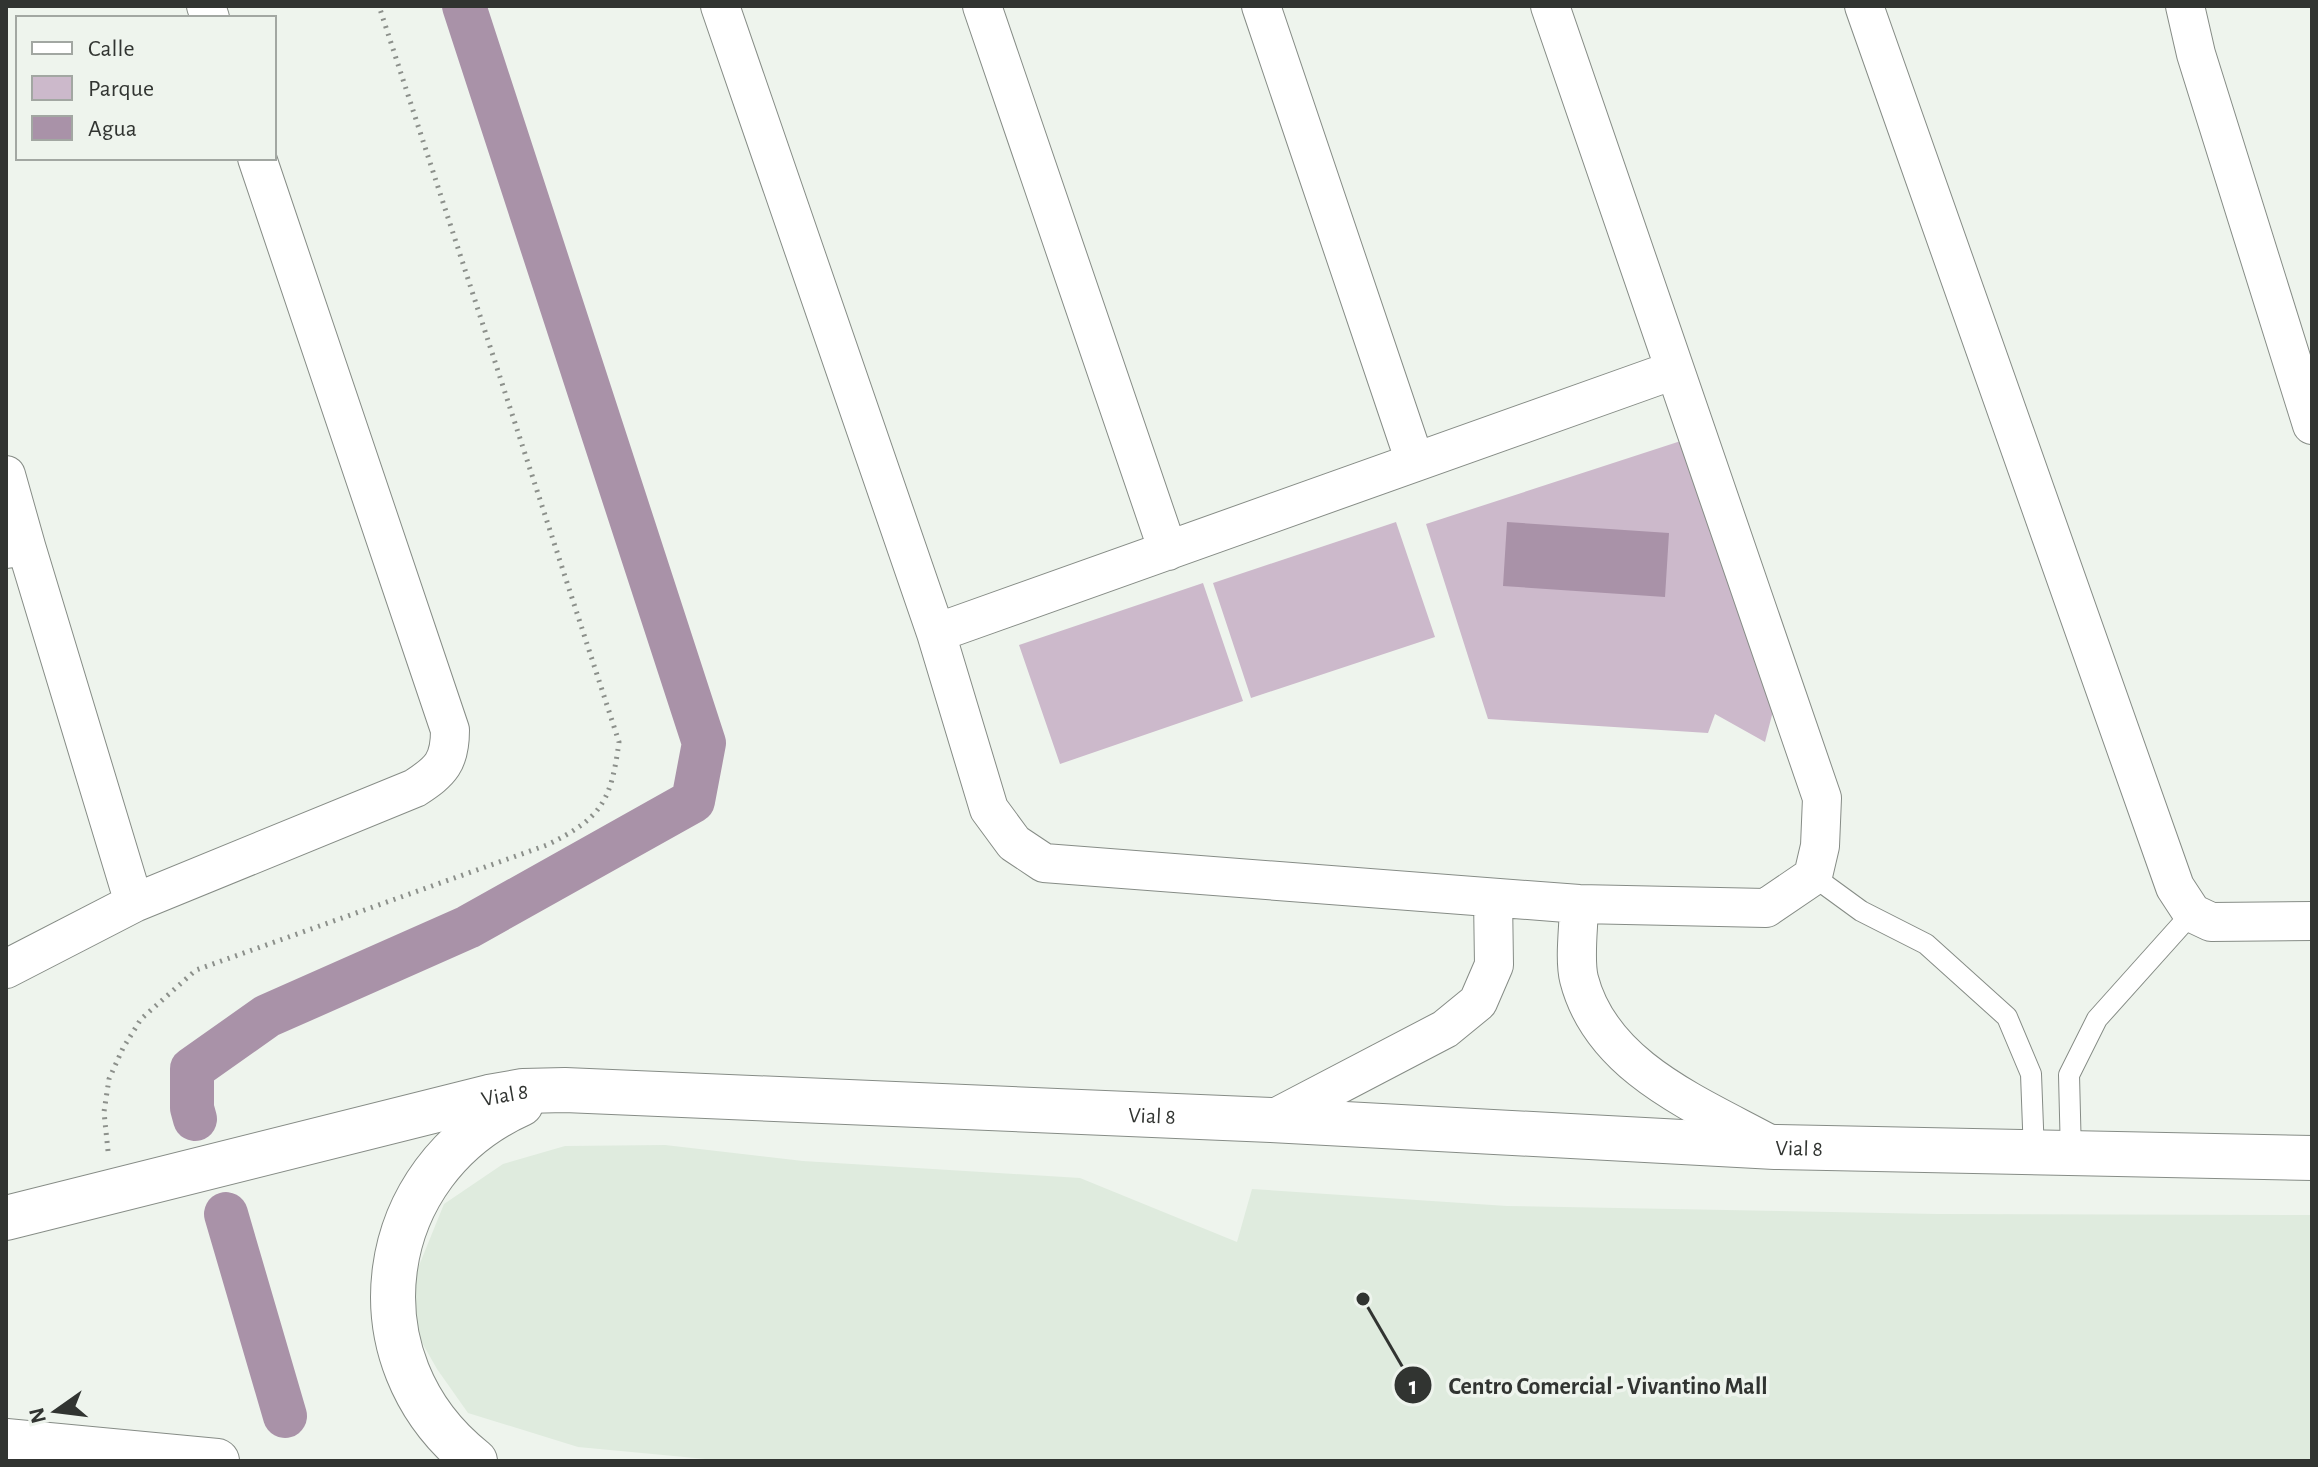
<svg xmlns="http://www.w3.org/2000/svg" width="2318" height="1467" viewBox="0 0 2318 1467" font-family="'Alegreya Sans',sans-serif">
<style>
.built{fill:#dfebde}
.green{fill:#ccb9cb}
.water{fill:#a992a8}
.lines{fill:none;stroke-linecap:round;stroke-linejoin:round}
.canal{stroke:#a992a8;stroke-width:44}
.service-casing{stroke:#868c86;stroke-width:22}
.minor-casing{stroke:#868c86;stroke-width:40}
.primary-casing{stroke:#868c86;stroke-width:46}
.path{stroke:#8c908b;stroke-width:5;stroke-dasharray:2 6;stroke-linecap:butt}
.service{stroke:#fff;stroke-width:20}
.minor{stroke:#fff;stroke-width:38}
.primary{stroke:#fff;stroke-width:44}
.labels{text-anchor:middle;stroke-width:7;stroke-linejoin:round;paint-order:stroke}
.street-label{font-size:22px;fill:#313431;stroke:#eef4ed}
.leader{fill:none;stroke:#313431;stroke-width:3}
.callout-dot{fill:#313431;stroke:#eef4ed;stroke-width:3}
.mark-label{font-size:24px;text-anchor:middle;font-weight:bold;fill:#fff}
.callout-label{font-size:24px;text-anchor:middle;font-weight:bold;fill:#313431;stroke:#eef4ed;stroke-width:7;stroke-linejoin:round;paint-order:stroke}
</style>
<rect width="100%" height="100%" fill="#eef4ed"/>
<path class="built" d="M665,1145L803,1161L1080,1178L1237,1242L1252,1189L1507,1206L1937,1214L2312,1215V1461H727L578,1447L468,1413L437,1369L412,1325L416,1273L444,1204L503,1164L565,1146Z"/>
<path class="green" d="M1690,438L1779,688L1765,742L1715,714L1708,733L1488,719L1426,524Z
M1396,522L1435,637L1251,698L1213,583Z
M1203,583L1243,701L1060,764L1019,645Z"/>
<path class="water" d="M1507,522L1669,533L1665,597L1503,586Z"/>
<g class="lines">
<path class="canal" d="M195,1119L192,1108V1069L267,1016L468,927L693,801L704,743L464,6
M226,1214L285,1416"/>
<g class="service-casing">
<path id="service" d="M1813,876L1861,911L1926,944L2007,1017L2031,1074L2034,1154
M2071,1155L2069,1075L2097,1019L2192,913"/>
</g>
<g class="minor-casing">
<path id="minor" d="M206,6L210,18
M720,6L936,633L989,809L1014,843L1044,863L1579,904L1766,908L1813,876L1820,846L1822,798L1550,6
M982,6L1168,551
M1261,6L1415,462
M1864,6L2175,887L2192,913L2211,922L2312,921
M2185,6L2196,54L2312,425
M6,475L26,546
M6,549L26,546L134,903
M936,633L1674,370
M1579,904C1579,925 1574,959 1579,979C1602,1069 1701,1106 1775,1147
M6,969L134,903L415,788C441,771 450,762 450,730L257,158
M1271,1120L1445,1029L1478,1002L1494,965L1493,898"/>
</g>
<g class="primary-casing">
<g id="primary">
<path id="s1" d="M6,1218L489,1097L523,1091L565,1090L1271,1120L1775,1147L2312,1158"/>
<path d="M6,1441L217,1461"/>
<path d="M475,1461C347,1360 374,1170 521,1104"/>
</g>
</g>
<path class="path" d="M108,1151L104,1112L109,1079L123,1048L141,1019L196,970L547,845C602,818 611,801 619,742L379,6"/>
<use href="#service" class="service"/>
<use href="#minor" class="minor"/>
<use href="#primary" class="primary"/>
</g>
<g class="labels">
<g class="street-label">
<text dy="8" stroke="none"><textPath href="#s1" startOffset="514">Vial 8</textPath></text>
<text dy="8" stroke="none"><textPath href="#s1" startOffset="1162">Vial 8</textPath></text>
<text dy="8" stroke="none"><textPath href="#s1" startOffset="1810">Vial 8</textPath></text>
</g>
</g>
<path class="leader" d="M1363 1299L1413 1385"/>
<g class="callout-dot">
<circle cx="1363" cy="1299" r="8"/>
<circle cx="1413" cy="1385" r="20"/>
</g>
<g class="mark-label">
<text x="1413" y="1394">1</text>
</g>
<g class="callout-label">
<text x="1608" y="1394">Centro Comercial - Vivantino Mall</text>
</g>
<rect width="2318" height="1467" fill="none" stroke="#313431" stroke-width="16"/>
<rect x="16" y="16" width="260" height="144" fill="#eef4ed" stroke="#a2a7a2" stroke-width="2"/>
<rect x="32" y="42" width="40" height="12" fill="#ffffff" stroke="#a2a7a2" stroke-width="2"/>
<text x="88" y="56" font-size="24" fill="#313431">Calle</text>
<rect x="32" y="76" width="40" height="24" fill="#ccb9cb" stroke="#a2a7a2" stroke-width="2"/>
<text x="88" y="96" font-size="24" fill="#313431">Parque</text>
<rect x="32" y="116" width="40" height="24" fill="#a992a8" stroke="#a2a7a2" stroke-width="2"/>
<text x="88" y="136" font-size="24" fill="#313431">Agua</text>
<g transform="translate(56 1411) rotate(256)" stroke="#eef4ed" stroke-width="6" paint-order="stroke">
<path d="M0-6L14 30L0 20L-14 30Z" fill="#313431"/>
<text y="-12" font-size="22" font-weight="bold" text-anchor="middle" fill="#313431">N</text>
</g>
</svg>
